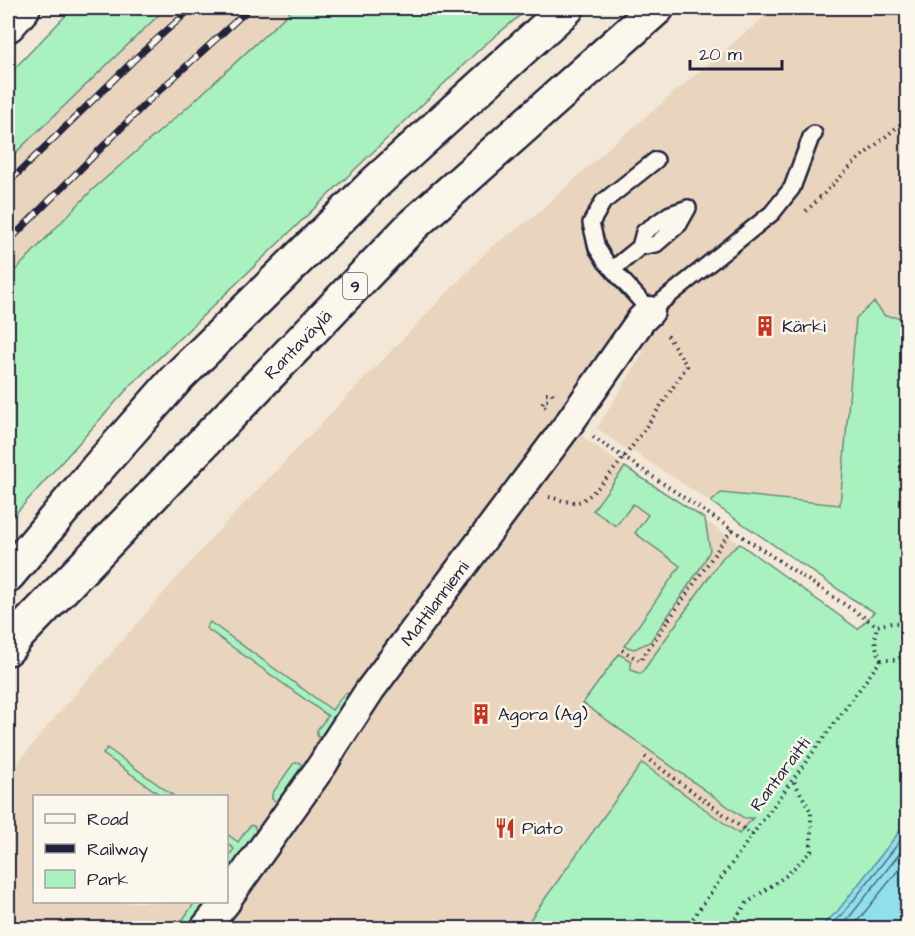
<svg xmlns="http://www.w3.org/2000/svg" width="915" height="936" viewBox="0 0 915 936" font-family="'Architects Daughter',sans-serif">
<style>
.built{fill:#e9d5be;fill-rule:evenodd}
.green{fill:#a9f2c0;stroke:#668a7e;stroke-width:1.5}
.water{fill:#8fe0ea;stroke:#6394a4;stroke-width:1.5}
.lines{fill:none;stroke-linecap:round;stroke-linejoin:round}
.shore{stroke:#4e6e81;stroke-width:1.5}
.service-casing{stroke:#22223b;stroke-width:20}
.minor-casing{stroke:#22223b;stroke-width:33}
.secondary-casing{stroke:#22223b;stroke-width:38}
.trunk-casing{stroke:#22223b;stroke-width:38}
.path{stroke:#22223b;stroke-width:4;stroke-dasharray:1.5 4.5;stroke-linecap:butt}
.service{stroke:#fbf7ec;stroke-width:15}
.minor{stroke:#fbf7ec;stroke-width:28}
.secondary{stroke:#fbf7ec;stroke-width:33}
.trunk{stroke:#fbf7ec;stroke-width:33}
.rail-casing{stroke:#22223b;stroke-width:7}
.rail{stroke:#fbf7ec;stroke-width:4.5;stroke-dasharray:14;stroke-linecap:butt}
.labels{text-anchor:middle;stroke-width:5;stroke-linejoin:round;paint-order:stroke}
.shield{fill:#fbf7ec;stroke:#636270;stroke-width:1.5}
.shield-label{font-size:16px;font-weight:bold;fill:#22223b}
.poi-label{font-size:18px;fill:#22223b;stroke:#fbf7ec;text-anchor:start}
.street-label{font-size:18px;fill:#22223b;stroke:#fbf7ec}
</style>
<rect width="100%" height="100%" fill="#f3e8d7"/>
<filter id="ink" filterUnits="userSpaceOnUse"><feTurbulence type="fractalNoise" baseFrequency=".0167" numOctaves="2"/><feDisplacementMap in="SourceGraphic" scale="12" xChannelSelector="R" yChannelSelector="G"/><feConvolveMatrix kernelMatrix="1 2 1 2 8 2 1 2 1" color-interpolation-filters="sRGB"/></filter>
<g filter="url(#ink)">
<path class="built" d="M166,8H294L191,104L92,190L8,278V160Z
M775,8H907V483L853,518L711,502L635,453L622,447L597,428L644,351L613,332L554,416L625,467L740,544L858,629L753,817L740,834L672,928H8V775L45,729L215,534L492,246L531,219L612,145ZM34,796H226V902H34Z"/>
<path class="green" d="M73,8H166L8,160V75Z
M294,8H529L482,47L130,386L8,522V278L92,190L191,104Z
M874,302L885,316L907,318V822L837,912L819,928H524L642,763L739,834L753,818H744L583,703L619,654L631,661V670L641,674L723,557L740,544L858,629L874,612L851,598L711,502L721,493L840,505L856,318Z
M625,467L705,519L710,550L701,567L650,642L634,649L624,646L680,566L635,533L648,515L633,504L616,526L593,510Z
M210,622L332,710L343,695L347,693L350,696L328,730L320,738L317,736V730L328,716L206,628Z
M107,748L174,796H162L103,754Z
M298,762L301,764V769L279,799L275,801L272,799V794L293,764Z
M252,825L255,827L256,832L230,869L227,870V858L234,849L227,843V834L238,842L248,828Z
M195,902H206L186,928H177Z"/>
<path class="water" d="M907,822V928H819L837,912Z"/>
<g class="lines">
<path class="shore" d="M827,928L841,916L908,831
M839,928L847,920L908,843
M852,928L908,858"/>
<g class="service-casing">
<path id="service" d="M656,160L603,202L591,223L597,248L606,262L650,311L772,213L792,188L811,137L814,134
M640,247L644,232L670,214L688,208
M613,269L640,247L656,244L679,224L688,208"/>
</g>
<g class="minor-casing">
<g id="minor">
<path id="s1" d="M226,900L323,764L334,745L370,690L570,422L641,320L650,311"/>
<path d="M205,928L226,902"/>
</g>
</g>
<g class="secondary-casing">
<path id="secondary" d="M8,25L23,8"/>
</g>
<g class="trunk-casing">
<g id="trunk">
<path d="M8,575L96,470L176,379L375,183L567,8"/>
<path id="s2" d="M8,648L18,635L414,224L657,8"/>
</g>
</g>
<path class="path" d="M819,197H821L854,163L908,118
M806,211L821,197
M546,393H552L553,395
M546,407L542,404L544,400H550
M593,437L877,626
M549,497C557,499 569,503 577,502C602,499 671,390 687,366L667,335
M622,650L640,661L732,529
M881,660C875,648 874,639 877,626C889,623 899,620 908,630
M881,660H895L908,654
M645,757L752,835
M686,928L752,835L881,660
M728,928L747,903L787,875L811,851V812L793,780"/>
<use href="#service" class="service"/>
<use href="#minor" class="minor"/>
<use href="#secondary" class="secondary"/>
<use href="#trunk" class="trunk"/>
<g class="rail-casing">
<path id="rail" d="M8,183L139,55L192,8
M8,242L147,102L250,8"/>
</g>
<use href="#rail" class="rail"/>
</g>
</g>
<defs>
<g id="building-bare" transform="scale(1.62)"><path d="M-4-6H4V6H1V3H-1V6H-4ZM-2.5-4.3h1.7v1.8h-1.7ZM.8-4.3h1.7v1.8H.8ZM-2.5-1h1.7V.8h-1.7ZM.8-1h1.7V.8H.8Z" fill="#c8321e" stroke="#fbf7ec" stroke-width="2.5" paint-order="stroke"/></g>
<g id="restaurant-bare" transform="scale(1.62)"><path d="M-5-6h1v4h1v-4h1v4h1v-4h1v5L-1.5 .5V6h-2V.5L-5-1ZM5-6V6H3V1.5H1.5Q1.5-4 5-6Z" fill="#c8321e" stroke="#fbf7ec" stroke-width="2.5" paint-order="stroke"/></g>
</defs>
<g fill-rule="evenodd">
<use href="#building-bare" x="765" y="326"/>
<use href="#building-bare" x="481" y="714"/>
<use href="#restaurant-bare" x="505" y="828"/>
</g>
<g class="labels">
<rect class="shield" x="343" y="273" width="24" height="26" rx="4.5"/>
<g class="shield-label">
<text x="355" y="292">9</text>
</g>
<g class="poi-label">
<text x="782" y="332">Kärki</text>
<text x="498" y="720">Agora (Ag)</text>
<text x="522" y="834">Piato</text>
</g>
<g class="street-label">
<text dy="6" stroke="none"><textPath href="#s2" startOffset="420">Rantaväylä</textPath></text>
<text dy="6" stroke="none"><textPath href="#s1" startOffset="363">Mattilanniemi</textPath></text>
<text transform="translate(780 774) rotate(-53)" y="6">Rantaraitti</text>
</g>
</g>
<rect width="915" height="936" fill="none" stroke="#fbf7ec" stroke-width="30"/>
<rect x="15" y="15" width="885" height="906" fill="none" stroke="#22223b" stroke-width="2" filter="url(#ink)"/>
<rect x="33" y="795" width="195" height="108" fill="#fbf7ec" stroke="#a4a2a5" stroke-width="1.5"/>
<rect x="45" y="814" width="30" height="9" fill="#fbf7ec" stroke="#a4a2a5" stroke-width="1.5"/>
<text x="87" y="825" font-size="18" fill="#22223b">Road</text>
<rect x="45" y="844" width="30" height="9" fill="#22223b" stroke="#a4a2a5" stroke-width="1.5"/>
<text x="87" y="855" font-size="18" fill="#22223b">Railway</text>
<rect x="45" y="870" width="30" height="18" fill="#a9f2c0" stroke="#a4a2a5" stroke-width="1.5"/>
<text x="87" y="885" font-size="18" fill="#22223b">Park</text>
<path d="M690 60v9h92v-9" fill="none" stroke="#22223b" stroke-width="3"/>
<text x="699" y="60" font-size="18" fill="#22223b" stroke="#fbf7ec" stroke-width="4.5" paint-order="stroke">20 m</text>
</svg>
